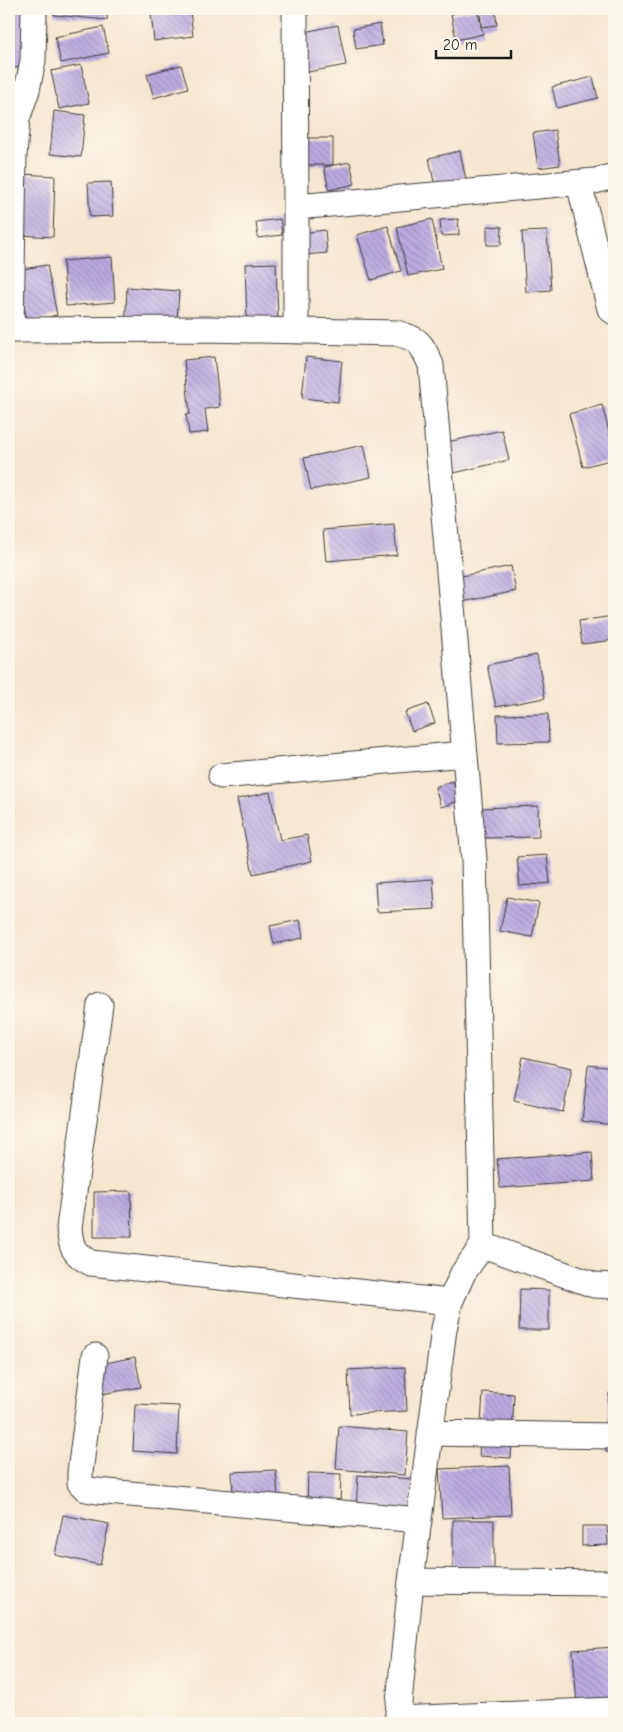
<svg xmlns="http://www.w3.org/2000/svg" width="623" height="1732" viewBox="0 0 623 1732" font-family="'Comic Neue',sans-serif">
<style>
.building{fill:url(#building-back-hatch)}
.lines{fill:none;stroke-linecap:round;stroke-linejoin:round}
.minor-casing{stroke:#3d3a37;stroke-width:27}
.minor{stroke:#fff;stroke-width:25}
</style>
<defs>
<pattern id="building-back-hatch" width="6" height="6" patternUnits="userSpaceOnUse" patternTransform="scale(1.25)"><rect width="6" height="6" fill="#bbabe2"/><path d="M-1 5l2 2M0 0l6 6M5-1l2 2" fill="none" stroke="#978ab6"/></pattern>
</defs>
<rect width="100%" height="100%" fill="#fbf7ec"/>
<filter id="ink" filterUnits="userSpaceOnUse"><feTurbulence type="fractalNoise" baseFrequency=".02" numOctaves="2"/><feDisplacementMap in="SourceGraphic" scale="10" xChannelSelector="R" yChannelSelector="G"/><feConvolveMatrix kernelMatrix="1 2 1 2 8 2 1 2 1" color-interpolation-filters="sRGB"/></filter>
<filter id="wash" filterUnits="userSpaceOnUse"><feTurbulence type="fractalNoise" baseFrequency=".0096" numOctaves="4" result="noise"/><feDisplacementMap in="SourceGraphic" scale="20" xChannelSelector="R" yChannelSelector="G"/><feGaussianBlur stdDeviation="1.12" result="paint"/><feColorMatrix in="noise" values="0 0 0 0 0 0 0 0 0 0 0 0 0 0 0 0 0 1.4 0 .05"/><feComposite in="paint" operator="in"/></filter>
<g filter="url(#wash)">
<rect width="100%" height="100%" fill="#f5e6cf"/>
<g id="blocks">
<path class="building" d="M23,9L32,65L9,69V10Z
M54,9H108L107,20L54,15Z
M477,9L483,34L456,40L451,14Z
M480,9H495L497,25L481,27Z
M190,10L193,36L154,41L151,14Z
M380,24L383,45L356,49L353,29Z
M338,25L346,65L303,73L295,34Z
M103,27L109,53L61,63L55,37Z
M81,65L89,103L59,109L51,71Z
M181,65L188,88L154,98L147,74Z
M593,77L598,98L557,108L552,87Z
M54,111L85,115L81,157L50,154Z
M555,130L560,165L538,168L533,133Z
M304,138H333V165H305Z
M460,151L469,194L438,201L429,158Z
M350,162L355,184L329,190L324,167Z
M21,174L55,176L53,237L19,235Z
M111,182L113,216L90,217L88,183Z
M280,219L282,235L258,238L256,222Z
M432,219L442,269L408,276L397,227Z
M458,219L459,235L441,236L440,220Z
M388,226L401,271L371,280L357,235Z
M487,226L502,227L501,245H487Z
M325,230L327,253L305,255L302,233Z
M547,231L551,290L526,292L522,232Z
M112,257L115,302L66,306L63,261Z
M276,263L278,320L247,322L245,264Z
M47,265L57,315L27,322L17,270Z
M127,287L179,291L176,335L125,332Z
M214,357L220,407L205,409L208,432L189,434L186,414H190L184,360Z
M306,357L342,361L338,402L302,398Z
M602,405L614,450V459L583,467L569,414Z
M502,430L509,460L450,474L443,443Z
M364,445L371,477L311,490L304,458Z
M394,524L397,555L326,561L323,530Z
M511,566L516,591L457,603L452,578Z
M614,616V640L582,644L579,621Z
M537,655L545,698L496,707L487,665Z
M428,704L435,723L412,731L405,712Z
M548,714L549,742L498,743L497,715Z
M453,781L459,801L441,807L435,787Z
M270,792L280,840L307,835L312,861L253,874L237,799Z
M538,806L539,837L482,838L481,808Z
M547,855L550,883L520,886L517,857Z
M433,879L435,909L377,912L375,883Z
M507,897L539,903L532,937L500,931Z
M300,920L303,938L274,944L270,926Z
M523,1057L572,1068L563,1112L514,1101Z
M588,1065L614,1068V1125L582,1121Z
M592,1152L594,1181L500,1188L497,1159Z
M131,1191L132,1237H94V1192Z
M520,1289L549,1290V1330H519Z
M135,1357L141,1387L102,1394L96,1365Z
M405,1367L407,1411L350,1414L348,1370Z
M483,1392L514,1394L511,1458L479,1456Z
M609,1393H614V1453L606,1452Z
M135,1404L179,1406L177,1454L133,1451Z
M339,1426L408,1432L405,1475L336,1469Z
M509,1466L511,1515L442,1518L439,1469Z
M276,1470L279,1511L234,1513L232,1472Z
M308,1473L341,1474L340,1506L307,1505Z
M358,1475L412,1479L410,1514L356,1510Z
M63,1515L109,1524L100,1565L55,1555Z
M453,1520H494V1573H453Z
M582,1526H607L608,1545L582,1546Z
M614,1647V1704L577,1707L573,1650Z"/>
</g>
</g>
<g filter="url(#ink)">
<use href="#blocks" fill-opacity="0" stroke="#3d3a37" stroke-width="1"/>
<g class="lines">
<g class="minor-casing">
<path id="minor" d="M295,9L296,207V331
M579,183L610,309L614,312
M296,207L595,181L614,176
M9,330L207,329L396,333C420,339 421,343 431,365L474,859L483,1245L463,1273L450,1302L444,1329L411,1581L397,1723
M11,330L14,155L17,119L27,90L33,61L34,9
M221,776L464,754
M100,1005L69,1228C71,1247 73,1254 91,1263L450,1302
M483,1245L594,1285L614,1286
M95,1356L80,1472V1483L86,1489L97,1491L419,1520
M430,1433L614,1436
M411,1581L614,1583
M398,1719L614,1710"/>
</g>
<use href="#minor" class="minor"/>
</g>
</g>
<rect width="623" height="1732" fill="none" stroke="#fbf7ec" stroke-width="30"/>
<path d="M436 50v8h75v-8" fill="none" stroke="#1c1c1c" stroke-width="2.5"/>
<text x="443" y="50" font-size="15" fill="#1c1c1c" stroke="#fbf7ec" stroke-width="4" paint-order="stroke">20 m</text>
</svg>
